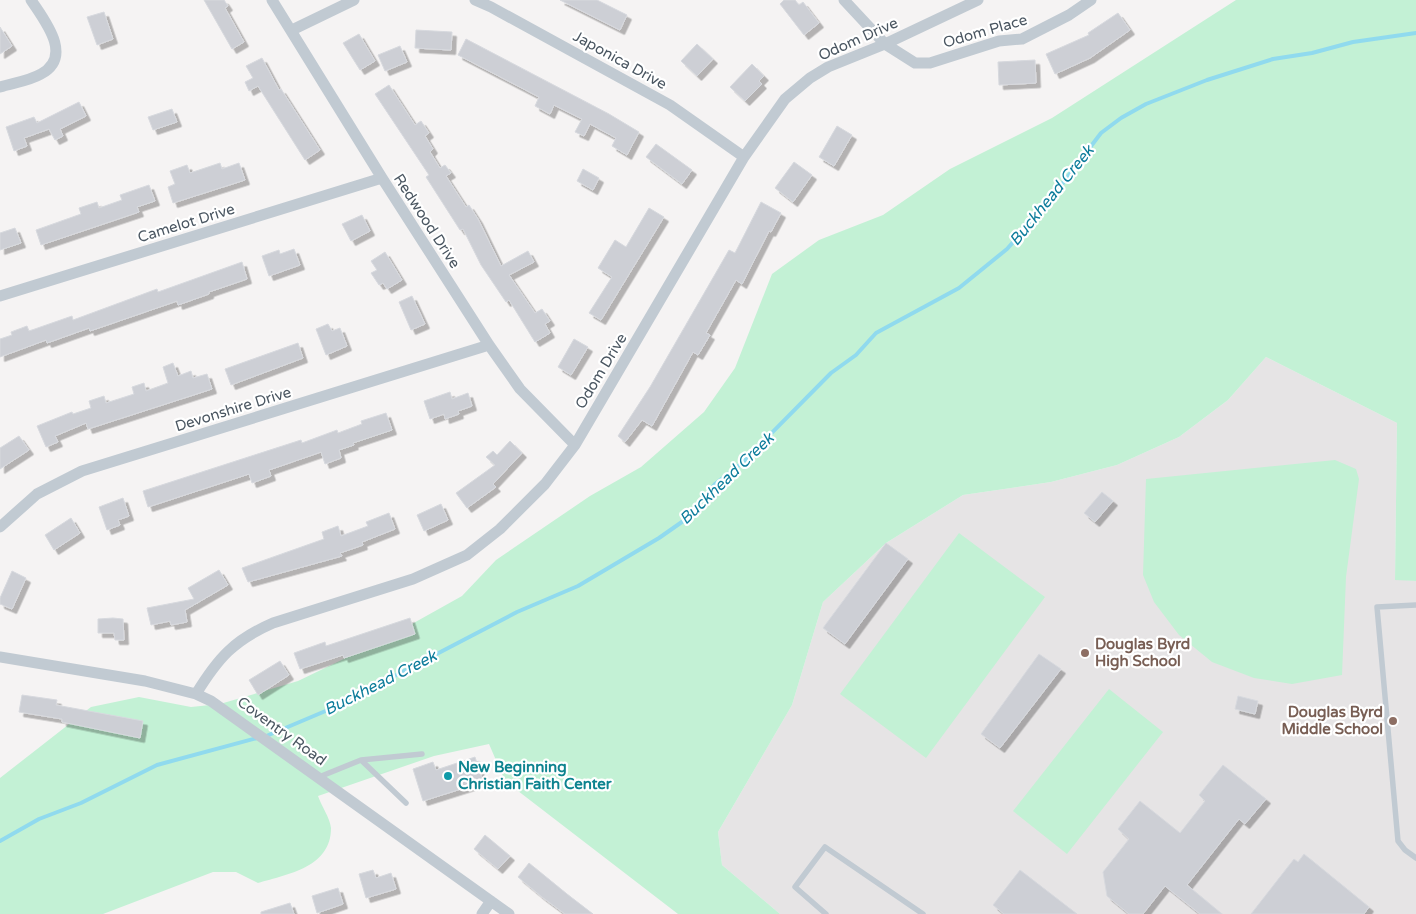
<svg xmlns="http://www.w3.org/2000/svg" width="1416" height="914" viewBox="0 0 1416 914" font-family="'Varela Round',sans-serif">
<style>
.education{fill:#e6e4e5}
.green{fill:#c3f1d5}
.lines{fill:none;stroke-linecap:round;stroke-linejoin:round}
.stream{stroke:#90daee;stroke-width:4}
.building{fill:#cdcfd5;stroke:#d7d9de;filter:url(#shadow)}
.service{stroke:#c1cad2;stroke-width:5.5}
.minor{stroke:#c1cad2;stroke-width:11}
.education-dot{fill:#8d6e63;stroke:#fff;stroke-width:2}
.culture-dot{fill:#0f9aa8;stroke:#fff;stroke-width:2}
.labels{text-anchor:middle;stroke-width:4.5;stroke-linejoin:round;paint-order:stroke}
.street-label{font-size:15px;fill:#4a5661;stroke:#fff}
.education-label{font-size:15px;font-weight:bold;fill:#785e54;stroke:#fff;text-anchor:start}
.culture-label{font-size:15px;font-weight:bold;fill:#0d838f;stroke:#fff;text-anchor:start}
.water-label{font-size:16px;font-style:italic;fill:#0c7c9b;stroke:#fff}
</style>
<defs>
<filter id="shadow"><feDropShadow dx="4.5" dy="4.5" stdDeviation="0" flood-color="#0004"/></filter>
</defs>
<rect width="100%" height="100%" fill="#f5f3f3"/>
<path class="education" d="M1266,357L1397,423L1395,579L1416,581V914H780L722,865L718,832L792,705L823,602L886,543L963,495L1051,482L1117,465L1179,437L1228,400Z"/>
<path class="green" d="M1236,0H1416V581L1395,580L1397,423L1266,357L1228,400L1179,437L1117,465L1051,482L963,495L886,543L823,602L792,705L718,832L722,865L780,914H678L505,781L489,744L434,756L318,796C321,805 330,818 331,828C331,867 289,874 258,883L236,872H213L103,914H0V778L91,707L139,697L191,707L220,704L298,681L385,639L462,596L496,560L590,496L641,467L704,412L735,368L772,274L819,240L883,215L950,169L1052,118Z
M1335,460L1356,469L1359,479L1346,577L1342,675L1292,684L1254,678L1212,662L1179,635L1154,602L1143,575L1146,479Z
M959,533L1045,597L926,758L840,694Z
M1109,689L1163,732L1067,854L1013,811Z"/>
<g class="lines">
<path class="stream" d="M264,737L335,707L517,612L578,586L659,538L689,517L715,484L742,463L831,373L856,355L876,333L959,288L1007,249L1047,204L1101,133L1121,118L1146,104L1207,80L1273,59L1312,53L1353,42L1416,33
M0,841L39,819L81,803L157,765L257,738"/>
</g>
<path class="building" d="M204,0H224L228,6L225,8L244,42L232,49Z
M560,0H597L627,15L620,30Z
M784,0H795L799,5L803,2L819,23L804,35L780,4Z
M104,12L113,39L97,45L87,17Z
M1118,13L1130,30L1090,58L1055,74L1046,54L1089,35L1088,33Z
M0,27L12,46L0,54Z
M416,30L452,32L451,50L415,48Z
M359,34L375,61L360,70L343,43Z
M466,39L609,114L639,132L627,155L612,146L616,138L590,124L584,136L575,132L582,119L554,105L550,114L535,106L539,97L458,55Z
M697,44L713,59L697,76L681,61Z
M400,46L407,62L385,71L378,55Z
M262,58L279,90L281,89L320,150L305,160L258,86L249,91L245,82L253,78L246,66Z
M1035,60L1036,83L999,85L998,62Z
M752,64L764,76L759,81L762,84L745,101L730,87Z
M389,85L415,125L421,121L429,133L425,136L433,149L430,152L440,168L445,165L451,173L446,176L466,207L469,205L478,219L501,266L528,251L534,262L509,275L535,313L542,309L550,321L545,324L550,333L535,342L509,300L506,302L481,265L463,229L460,230L426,177L429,175L375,94Z
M79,102L86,116L60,129L63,136L55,140L49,129L24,138L27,146L14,151L6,127L34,117L37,123Z
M172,109L177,122L153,130L148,117Z
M837,126L852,135L834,166L819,157Z
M656,144L692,170L682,184L646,157Z
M794,162L812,175L793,202L775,188Z
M220,163L222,169L239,163L245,180L173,203L168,187L175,184L170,171L187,165L190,173Z
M583,169L599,178L593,190L577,181Z
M149,185L155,201L137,207L139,212L41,245L36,230L81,214L79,208L97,202L99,208L122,200L120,195Z
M761,202L781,213L771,232L769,231L742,284L736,280L706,333L710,335L698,355L693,352L652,426L642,420L625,442L618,436L650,387L729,250L735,253Z
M649,208L664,217L601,320L589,313L612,277L598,268L615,240L626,247Z
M362,215L370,231L351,241L342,224Z
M15,228L21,243L0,250V233Z
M294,249L300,265L269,276L262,256L279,250L280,254Z
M385,252L402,280L387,289L383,283L379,285L371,273L377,270L371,261Z
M242,262L247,279L209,292V294L178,305L177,301L90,331L89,328L47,343L46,340L0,357V339L12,335L11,332L27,326L29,331L72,316L73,320L157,289L158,292Z
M412,296L425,324L411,330L399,302Z
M328,324L332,331L340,328L347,346L326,355L316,329Z
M574,339L588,347L571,375L558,367Z
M298,343L303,358L231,385L225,369Z
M173,363L178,376L191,371L193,378L207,374L212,389L88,429L86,423L55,436L58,442L46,447L37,426L72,412L73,414L91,408L89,401L104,396L106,403L134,394L132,387L144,383L146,391L168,383L163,367Z
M450,392L452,399L468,393L472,406L458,411L459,414L445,419L444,414L430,419L424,401Z
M386,413L392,430L353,443L354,445L339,450L341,458L325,464L321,452L269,470L271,476L252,483L249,474L148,507L143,491L301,440L302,443L337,430L338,433L362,424L361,421Z
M19,436L29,450L0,469V448Z
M510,441L522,453L493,484L496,487L467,508L456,493L495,465L486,457L493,451L497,455Z
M1102,492L1113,501L1095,522L1084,513Z
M123,498L129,516L118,520L120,525L107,530L99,507Z
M441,504L448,520L424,531L417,515Z
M389,513L395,529L362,542L363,545L340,553L342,556L248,582L242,568L324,539L322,532L338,526L341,536L368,526L366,522Z
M71,518L80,533L54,550L45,535Z
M886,543L908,559L845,644L823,628Z
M219,570L228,585L185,610L187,622L171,625L170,621L151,625L147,608L194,599L188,588Z
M12,571L26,578L12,609L0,604V598Z
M113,618L123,619L124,640H115L114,633H98V619Z
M410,618L415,634L344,658L343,655L300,669L294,653L325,642L326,646Z
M1039,654L1061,669L1000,748L981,734Z
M280,661L289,675L258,695L249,680Z
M22,695L57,700L56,705L143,721L140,738L62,722V719L19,712Z
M1238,696L1258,701L1255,714L1235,709Z
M475,757L483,782L423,801L413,769L433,762L436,770Z
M1223,765L1266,799L1245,824L1239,819L1187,885L1222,914H1200L1165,886L1143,914H1129L1107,896L1103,872L1129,839L1118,829L1140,801L1180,833L1205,801L1199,795Z
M485,835L510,856L498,869L474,849Z
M1304,854L1369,907L1364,914H1251L1294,859L1298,862Z
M529,863L567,894L593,914H565L542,897L518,877Z
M373,870L376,878L391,873L396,889L366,898L359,874Z
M1020,870L1077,914H1004L993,905Z
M338,888L343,904L317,913L312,896Z
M290,903L294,914H261V912Z"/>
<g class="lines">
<path class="service" d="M1416,605L1377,607L1398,841L1405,850L1416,858
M361,760L422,754
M319,777L361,760L406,803
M826,914L795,887L825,847L923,914"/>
<path class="minor" d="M272,0L382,178L489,345L520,389L575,445
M475,0L491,7L670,105L744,157
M844,0L885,44L915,63H930L999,41L1022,39L1069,15L1091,0
M292,30L354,0
M0,87C13,83 29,81 41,74C74,56 44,20 31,0
M0,296L382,178
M0,527L37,494L82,471L489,345
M0,657L145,681L196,694L211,701L509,914
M196,694C218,658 234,640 273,623L413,579L467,555L500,529L545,484L575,445L744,157L785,99L810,78L828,67L885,44L978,0
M482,914L491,901"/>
</g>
<g class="education-dot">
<circle cx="1085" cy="653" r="5"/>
<circle cx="1393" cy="721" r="5"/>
</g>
<circle class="culture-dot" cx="448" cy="776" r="5"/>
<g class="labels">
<g class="street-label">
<text transform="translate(985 31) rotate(-16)" y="5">Odom Place</text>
<text transform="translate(858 39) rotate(-24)" y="5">Odom Drive</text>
<text transform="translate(620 60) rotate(29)" y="5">Japonica Drive</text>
<text transform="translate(427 221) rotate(57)" y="5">Redwood Drive</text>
<text transform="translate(186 223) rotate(-17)" y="5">Camelot Drive</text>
<text transform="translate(601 371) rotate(-59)" y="5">Odom Drive</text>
<text transform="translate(233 409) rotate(-17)" y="5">Devonshire Drive</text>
<text transform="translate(282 731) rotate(36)" y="5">Coventry Road</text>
</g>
<g class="education-label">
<text x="1095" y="649">Douglas Byrd<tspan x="1095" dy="17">High School</tspan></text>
<text x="1383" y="717" text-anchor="end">Douglas Byrd<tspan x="1383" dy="17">Middle School</tspan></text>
</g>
<g class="culture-label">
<text x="458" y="772">New Beginning<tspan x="458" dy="17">Christian Faith Center</tspan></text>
</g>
<g class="water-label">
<text transform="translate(1051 195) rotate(-51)" y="6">Buckhead Creek</text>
<text transform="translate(726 478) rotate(-44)" y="6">Buckhead Creek</text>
<text transform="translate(380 682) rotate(-27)" y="6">Buckhead Creek</text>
</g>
</g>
</svg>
